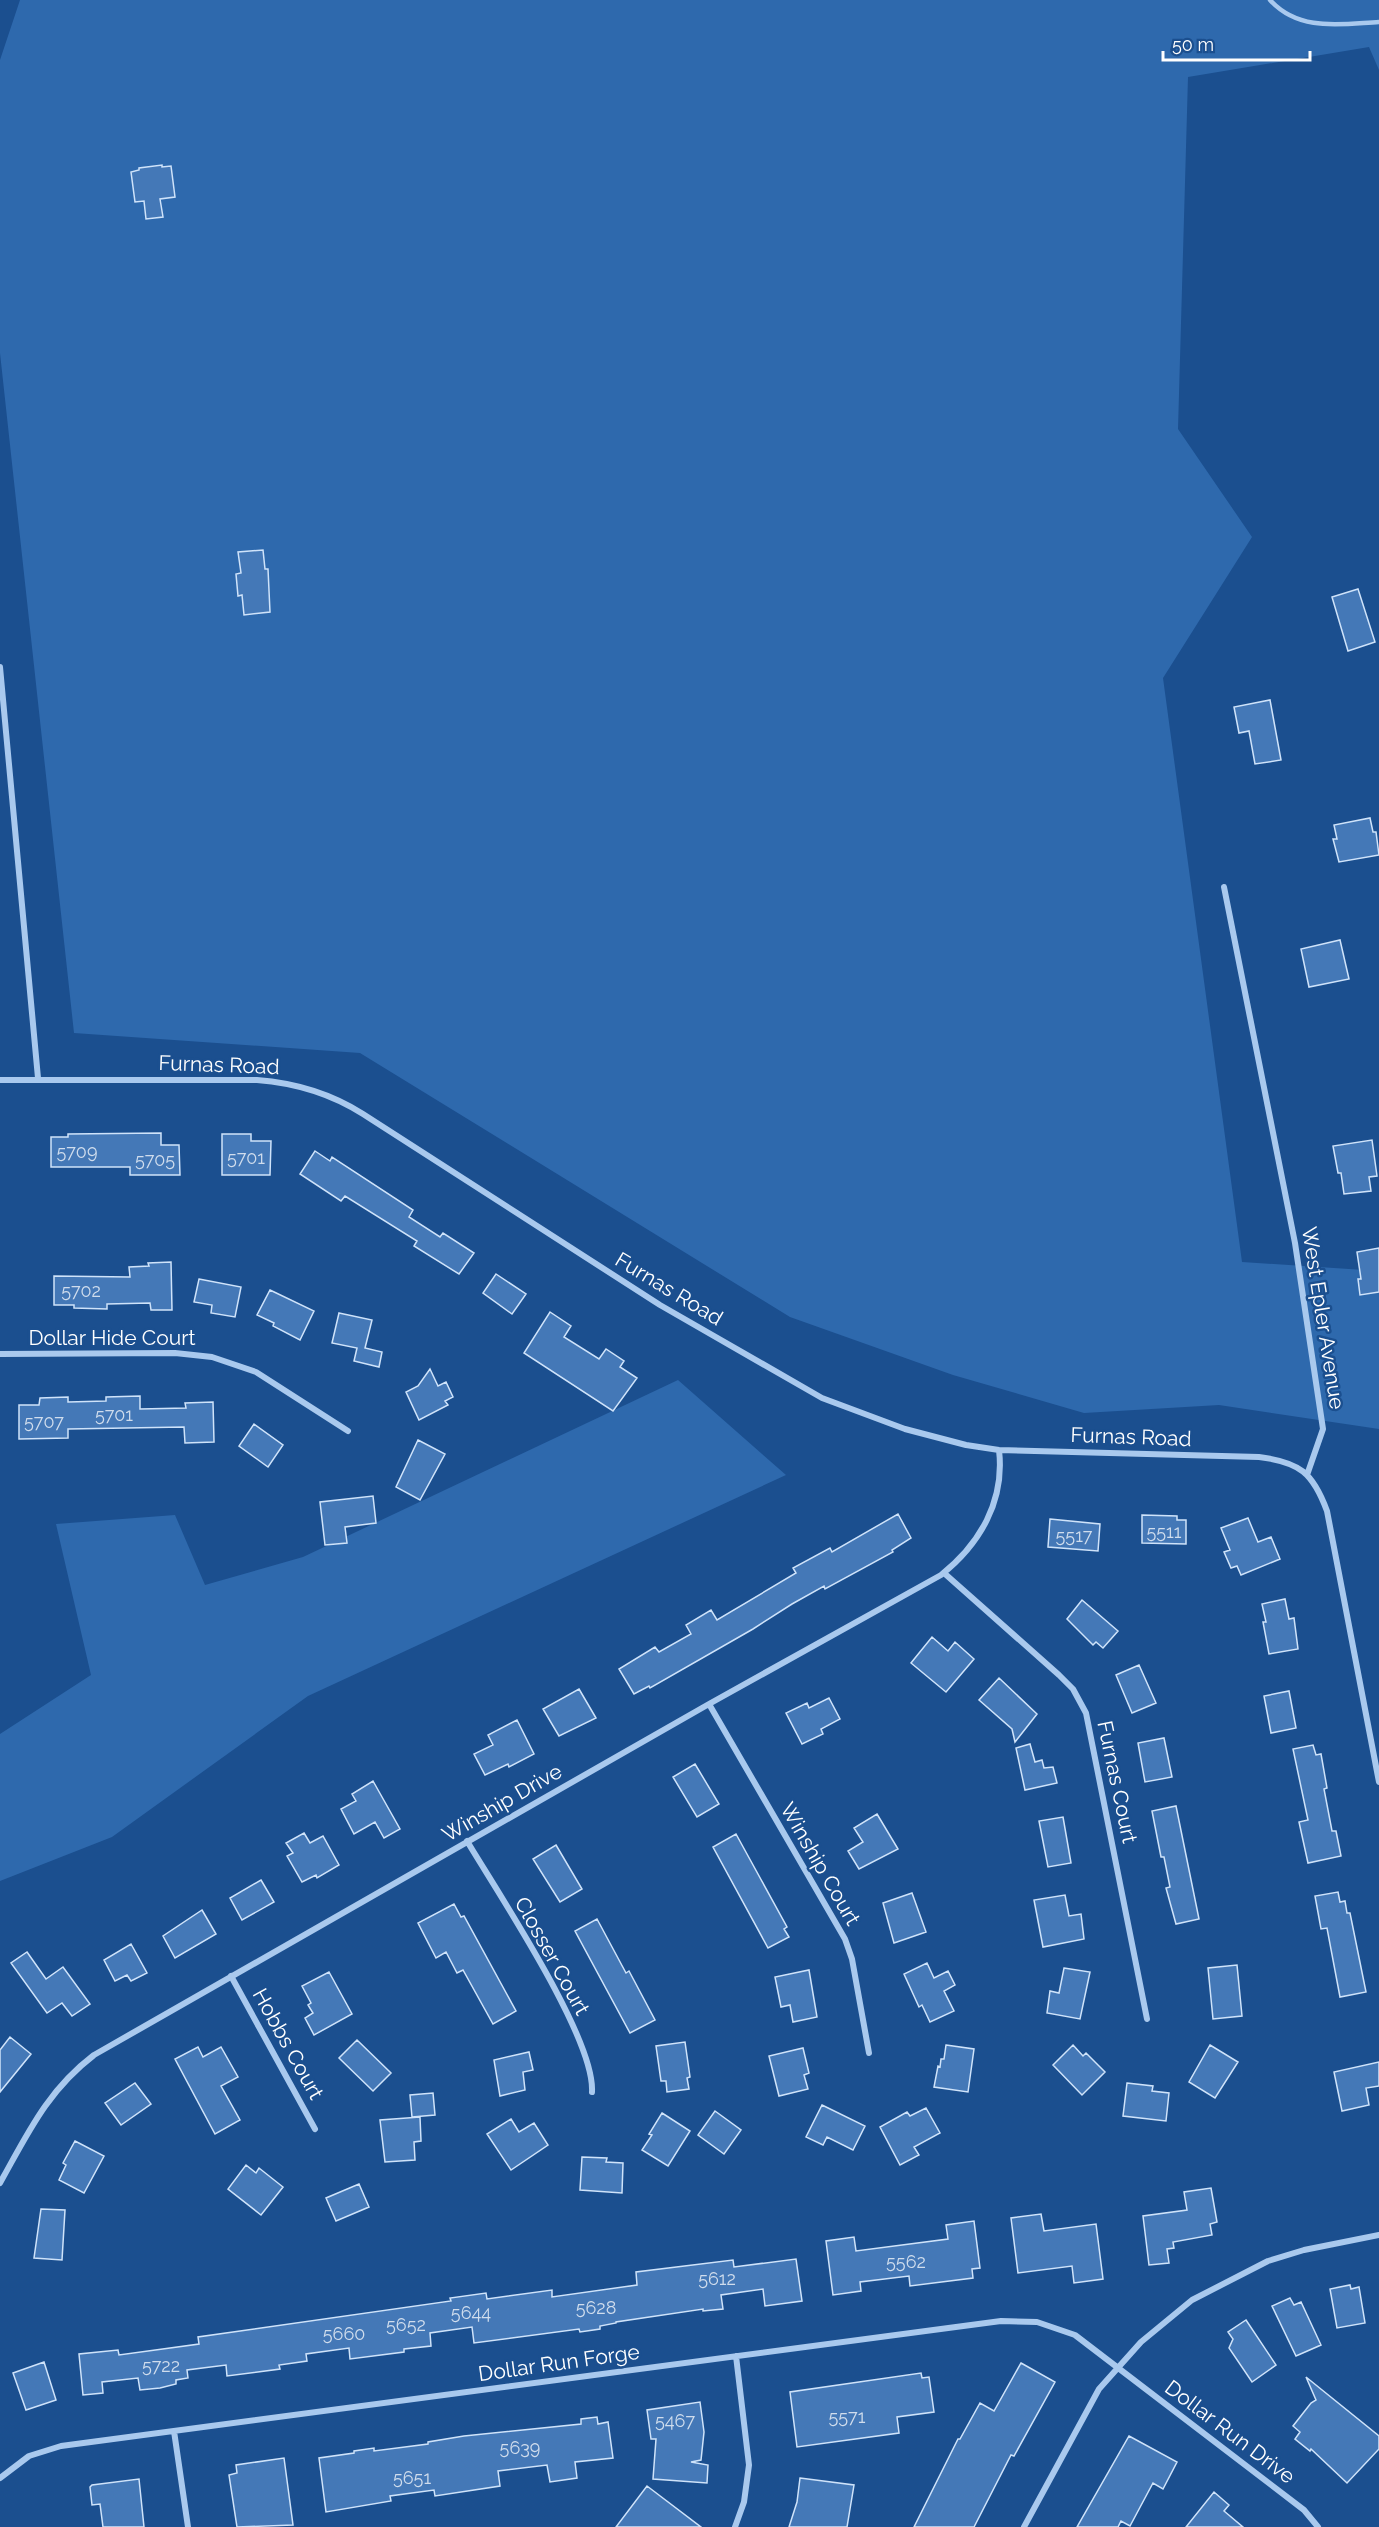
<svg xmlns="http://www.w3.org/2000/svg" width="1379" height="2527" viewBox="0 0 1379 2527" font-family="Raleway,sans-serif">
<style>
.green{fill:#2e69ad}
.building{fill:#4478b7;stroke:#cfe3fa;stroke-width:1.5}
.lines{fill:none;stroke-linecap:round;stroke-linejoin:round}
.service{stroke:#a9c9ee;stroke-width:4.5}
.minor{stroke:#a9c9ee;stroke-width:6}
.labels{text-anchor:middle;stroke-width:5;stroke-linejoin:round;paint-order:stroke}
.number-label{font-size:18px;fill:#d0dded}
.street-label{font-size:21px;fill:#fff;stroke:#1b4f8f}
</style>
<rect width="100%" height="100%" fill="#1b4f8f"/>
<path class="green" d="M20,0H1379V70L1369,47L1188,77L1178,429L1252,537L1163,678L1242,1262L1379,1271V1429L1219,1405L1084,1413L953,1375L790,1317L360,1053L74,1033L0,353V60Z
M678,1380L786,1475L308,1696L112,1837L0,1881V1734L91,1675L56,1524L175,1515L205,1585L303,1557Z"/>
<path class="building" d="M162,165V167L171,166L175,197L160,199L163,217L146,219L144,201L135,202L131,172L139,170V168Z
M263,550L265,569H268L270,612L244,615L242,595L238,596L236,574L241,573L238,552Z
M1358,589L1375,642L1348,651L1332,597Z
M1270,700L1281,760L1255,764L1249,731L1239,733L1234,707Z
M1370,818L1373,832H1376L1379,855L1339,862L1333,839H1337L1334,825Z
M1340,940L1349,979L1309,987L1301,949Z
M161,1133V1145H179L180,1175H130V1167H51V1137H68V1134Z
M222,1134H251V1141H271L270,1175H222Z
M1372,1140L1377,1176L1369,1177L1371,1191L1344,1194L1341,1173H1338L1333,1146Z
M315,1151L330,1161L332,1157L413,1210L409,1217L440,1237L443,1233L474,1253L459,1274L414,1246L417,1241L345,1196L341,1201L300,1174Z
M1379,1248V1292L1360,1295L1358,1279H1361L1357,1252Z
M171,1262L172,1310H151L150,1303L107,1304V1309L74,1308V1305H54V1276L130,1277L129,1267L149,1266L148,1263Z
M496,1274L526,1294L512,1314L483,1293Z
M199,1279L241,1287L235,1317L211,1313L212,1305L194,1302Z
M270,1290L314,1311L300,1340L273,1326L274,1323L257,1315Z
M550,1312L571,1326L564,1337L599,1359L606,1349L624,1361L620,1367L637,1378L613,1411L524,1353Z
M339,1313L372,1320L365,1348L382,1352L379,1367L354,1361L357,1348L332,1343Z
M430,1369L438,1386L446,1382L453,1397L445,1401L448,1405L419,1420L406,1392L418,1386Z
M140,1396V1409L186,1408L185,1403L213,1402L214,1442L185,1443L184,1427L68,1429V1438L19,1439V1405H39L40,1398L68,1397V1402L106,1401V1397Z
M254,1424L283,1445L268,1467L239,1446Z
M418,1440L445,1454L420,1500L396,1487Z
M373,1496L376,1523L345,1527L347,1543L325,1545L320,1502Z
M898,1514L911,1538L892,1550L893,1552L825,1589L824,1586L792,1604L753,1629L650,1688L649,1686L634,1694L619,1669L655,1647L659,1652L691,1634L686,1625L711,1610L717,1620L796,1573L793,1568L830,1548L832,1552Z
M1142,1515L1177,1516V1520H1186V1544L1142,1543Z
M1248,1518L1258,1542L1271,1537L1280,1559L1241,1575L1237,1566L1231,1568L1224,1552L1230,1550L1221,1528Z
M1050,1519L1100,1524L1098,1551L1048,1547Z
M1285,1599L1289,1619L1294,1618L1298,1649L1269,1654L1263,1622H1266L1262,1604Z
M1082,1600L1118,1631L1103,1648L1096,1642L1093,1645L1067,1619Z
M932,1637L948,1651L955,1642L974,1659L946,1692L911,1663Z
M1139,1665L1156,1703L1132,1713L1116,1675Z
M999,1678L1037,1714L1015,1742L1012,1729L979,1700Z
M579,1689L596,1718L559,1736L543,1709Z
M1289,1691L1296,1728L1271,1733L1264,1696Z
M829,1698L840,1719L821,1729L823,1734L802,1744L786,1713L807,1703L809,1708Z
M517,1720L534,1754L509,1767L508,1764L485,1775L474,1754L493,1745L488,1735Z
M1164,1738L1172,1777L1145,1782L1138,1743Z
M1030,1744L1035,1762L1042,1760L1044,1768L1053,1767L1057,1783L1025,1790L1016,1748Z
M1313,1745L1316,1755L1321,1754L1327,1788L1324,1789L1332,1831H1336L1341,1856L1308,1863L1299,1822L1308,1820L1293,1749Z
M695,1764L719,1804L697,1817L673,1777Z
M373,1781L400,1829L384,1838L375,1822L354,1834L341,1809L356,1801L352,1794Z
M1176,1806L1199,1919L1176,1924L1166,1888L1170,1887L1164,1857H1161L1152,1811Z
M877,1814L898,1849L859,1869L848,1851L863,1842L854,1828Z
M1063,1817L1071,1863L1048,1867L1039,1821Z
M304,1833L310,1843L323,1836L339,1865L317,1878L316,1875L302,1882L287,1856L293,1853L286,1843Z
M736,1834L787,1927L784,1929L789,1937L768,1948L713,1847Z
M556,1845L582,1889L560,1902L533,1859Z
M261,1880L274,1902L242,1920L230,1898Z
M1338,1892L1340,1902L1345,1901L1347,1913H1350L1366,1992L1340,1997L1327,1928L1321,1929L1315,1896Z
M912,1893L926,1932L894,1943L883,1903Z
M1065,1895L1069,1916L1081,1914L1084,1939L1043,1947L1034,1900Z
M454,1904L461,1917L464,1916L516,2011L493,2024L463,1970L457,1973L446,1952L436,1958L418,1923Z
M202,1910L216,1934L175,1958L163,1936Z
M597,1919L626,1973L629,1971L655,2020L630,2033L575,1931Z
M131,1944L147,1973L131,1981L127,1975L115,1981L104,1960Z
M27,1952L46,1979L63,1967L90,2004L72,2016L62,2003L47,2013L11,1963Z
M927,1963L934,1978L948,1971L955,1985L944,1991L954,2011L930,2022L922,2005L919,2007L904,1974Z
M1237,1965L1242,2016L1213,2019L1208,1968Z
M1064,1968L1090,1972L1080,2019L1047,2013L1050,1991L1059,1993Z
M809,1970L817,2017L793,2022L790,2005L781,2007L775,1977Z
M329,1972L352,2014L314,2035L305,2018L313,2013L308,2005L311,2003L302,1986Z
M10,2037L31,2054L0,2092V2050Z
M357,2040L391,2073L373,2091L339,2058Z
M685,2042L690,2077L687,2078L689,2089L667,2092L666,2081H661L656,2046Z
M946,2045L974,2049L968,2092L934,2087L938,2066L940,2067L941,2059H944Z
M1073,2045L1083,2056L1086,2053L1105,2072L1082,2095L1053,2065Z
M1210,2045L1238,2062L1215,2098L1189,2082Z
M198,2047L203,2057L221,2047L238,2077L221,2086L240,2120L215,2134L175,2059Z
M803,2048L809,2073L804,2075L808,2089L779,2096L769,2056Z
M529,2052L533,2070L523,2072L525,2090L500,2096L494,2060Z
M1379,2062V2086L1366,2088L1369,2105L1342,2111L1334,2072Z
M135,2083L151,2104L121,2125L105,2103Z
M1127,2083L1153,2086L1152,2091L1169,2093L1166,2121L1123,2116Z
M433,2093L435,2115L412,2117L410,2095Z
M822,2105L865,2126L853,2150L827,2137L823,2145L806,2137Z
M926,2108L940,2133L914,2147L919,2155L900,2165L880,2127L907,2112L910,2116Z
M715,2111L741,2130L724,2154L698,2135Z
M662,2113L690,2131L668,2166L642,2150L652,2135L649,2134Z
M420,2117L421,2141L414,2142L415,2160L385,2162L380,2120Z
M511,2119L519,2132L534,2123L548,2145L511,2170L487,2134Z
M75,2141L104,2156L84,2193L59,2180L66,2165L63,2163Z
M582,2157L607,2158L606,2162L623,2163L622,2193L580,2190Z
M246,2165L256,2173L259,2168L283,2187L261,2215L228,2189Z
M359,2184L369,2207L336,2221L326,2198Z
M1211,2188L1217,2222L1210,2224L1212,2235L1173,2242L1174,2248L1167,2249L1169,2263L1149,2265L1143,2216L1187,2210L1184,2192Z
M41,2209L65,2210L62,2260L34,2258Z
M1041,2214L1044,2231L1096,2224L1103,2279L1074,2283L1072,2266L1018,2273L1011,2218Z
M974,2221L980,2268L972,2269L973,2278L910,2286L909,2276L860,2282L861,2291L833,2295L826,2241L854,2237L856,2251L948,2239L946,2225Z
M796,2259L802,2301L765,2306L763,2289L721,2295L723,2309L703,2311V2309L616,2322V2323L600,2326V2329L580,2332L579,2329L474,2343L472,2327L430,2333L431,2346L404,2349V2352L350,2359L349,2348L306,2354L307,2361L279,2365L280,2369L227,2376L226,2365L187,2370L188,2378L176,2380V2384L160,2388L140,2390L138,2378L102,2382L103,2393L83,2395L79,2354L118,2350L119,2355L199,2344L198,2337L451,2301L450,2298L486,2293L487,2299L552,2290V2297L637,2285L636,2272L733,2260L734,2267Z
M1350,2285L1351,2289L1359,2287L1365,2323L1337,2328L1330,2289Z
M1290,2298L1294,2305L1301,2302L1321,2345L1296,2356L1272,2306Z
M1246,2320L1276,2365L1252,2382L1229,2348L1233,2339L1228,2332Z
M44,2362L56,2400L26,2410L13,2373Z
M1021,2363L1055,2382L1014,2456L1011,2455L974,2527H914L958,2439H960L980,2403L994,2411Z
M921,2373L922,2378L929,2377L934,2412L897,2417L899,2433L797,2447L790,2392Z
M1306,2377L1379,2436V2449L1347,2483L1311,2449L1310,2451L1295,2439L1300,2432L1293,2426L1311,2403L1316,2400Z
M700,2402L704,2432L701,2460L691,2462L708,2465L707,2483L653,2479L656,2439H651L647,2410Z
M597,2417L598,2424L608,2422L613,2458L575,2462L577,2478L550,2482L547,2465L498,2471L500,2486L435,2496L434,2490L390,2496L391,2501L326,2512L319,2458L354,2453V2451L374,2448V2451L428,2444V2442L464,2436L581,2424V2419Z
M1129,2436L1177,2462L1163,2489L1153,2483L1130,2526L1121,2521L1118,2527H1077Z
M284,2458L293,2525L237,2527L229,2475L237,2473L236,2465Z
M800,2478L854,2485L847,2527H789L797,2502Z
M139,2479L144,2527H103L100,2504L92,2505L90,2487L92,2485Z
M647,2486L701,2527H616Z
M1214,2492L1229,2505L1224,2511L1243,2527H1186Z"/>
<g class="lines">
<path class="service" d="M1270,0C1299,32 1340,24 1379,22"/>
<path class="minor" d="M0,667L38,1078
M1224,887L1295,1243L1323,1429L1307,1475
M0,1080H257C296,1083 330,1093 363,1114L660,1305L822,1398L905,1429L966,1445L999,1450L1259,1457C1300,1462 1313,1473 1327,1511L1379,1782
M0,1354L175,1353L212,1357L256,1372L348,1431
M944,1573L1059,1675L1073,1689L1086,1713L1147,2019
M709,1704L845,1939L852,1959L869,2053
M467,1841C498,1893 595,2038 592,2092
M231,1976L315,2129
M0,2183C28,2133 47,2091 94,2055L709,1704L941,1575C980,1544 1005,1501 999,1450
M174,2431L188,2527
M0,2478L29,2456L61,2446L1001,2321L1037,2322L1075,2335L1304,2510L1318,2527
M735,2527L744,2502L749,2465L736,2356
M1024,2527L1099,2389L1141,2342L1192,2300L1268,2261L1304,2250L1379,2235"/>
</g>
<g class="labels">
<g class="number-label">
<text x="77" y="1158">5709</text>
<text x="246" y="1164">5701</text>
<text x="155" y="1166">5705</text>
<text x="81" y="1297">5702</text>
<text x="114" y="1421">5701</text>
<text x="44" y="1428">5707</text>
<text x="1164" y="1538">5511</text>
<text x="1074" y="1542">5517</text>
<text x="906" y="2268">5562</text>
<text x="717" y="2285">5612</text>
<text x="596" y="2314">5628</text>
<text x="471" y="2319">5644</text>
<text x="406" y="2331">5652</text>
<text x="344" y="2340">5660</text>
<text x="161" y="2372">5722</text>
<text x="847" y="2423">5571</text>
<text x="675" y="2427">5467</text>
<text x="520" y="2454">5639</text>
<text x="412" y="2484">5651</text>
</g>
<g class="street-label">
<text transform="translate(219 1065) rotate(2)" y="7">Furnas Road</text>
<text transform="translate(669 1289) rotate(31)" y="7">Furnas Road</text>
<text transform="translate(1323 1318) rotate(81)" y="7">West Epler Avenue</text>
<text x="112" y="1345">Dollar Hide Court</text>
<text transform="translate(1131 1437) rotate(2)" y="7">Furnas Road</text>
<text transform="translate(1117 1782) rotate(78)" y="7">Furnas Court</text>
<text transform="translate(502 1803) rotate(-30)" y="7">Winship Drive</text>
<text transform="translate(820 1864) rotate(60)" y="7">Winship Court</text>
<text transform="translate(552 1956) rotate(61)" y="7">Closser Court</text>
<text transform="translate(288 2044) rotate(61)" y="7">Hobbs Court</text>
<text transform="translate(559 2363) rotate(-8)" y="7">Dollar Run Forge</text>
<text transform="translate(1230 2432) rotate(37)" y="7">Dollar Run Drive</text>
</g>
</g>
<path d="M1163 51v9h147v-9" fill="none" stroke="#ffffff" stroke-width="3"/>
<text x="1172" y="51" font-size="18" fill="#ffffff" stroke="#1b4f8f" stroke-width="4.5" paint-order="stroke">50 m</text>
</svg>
